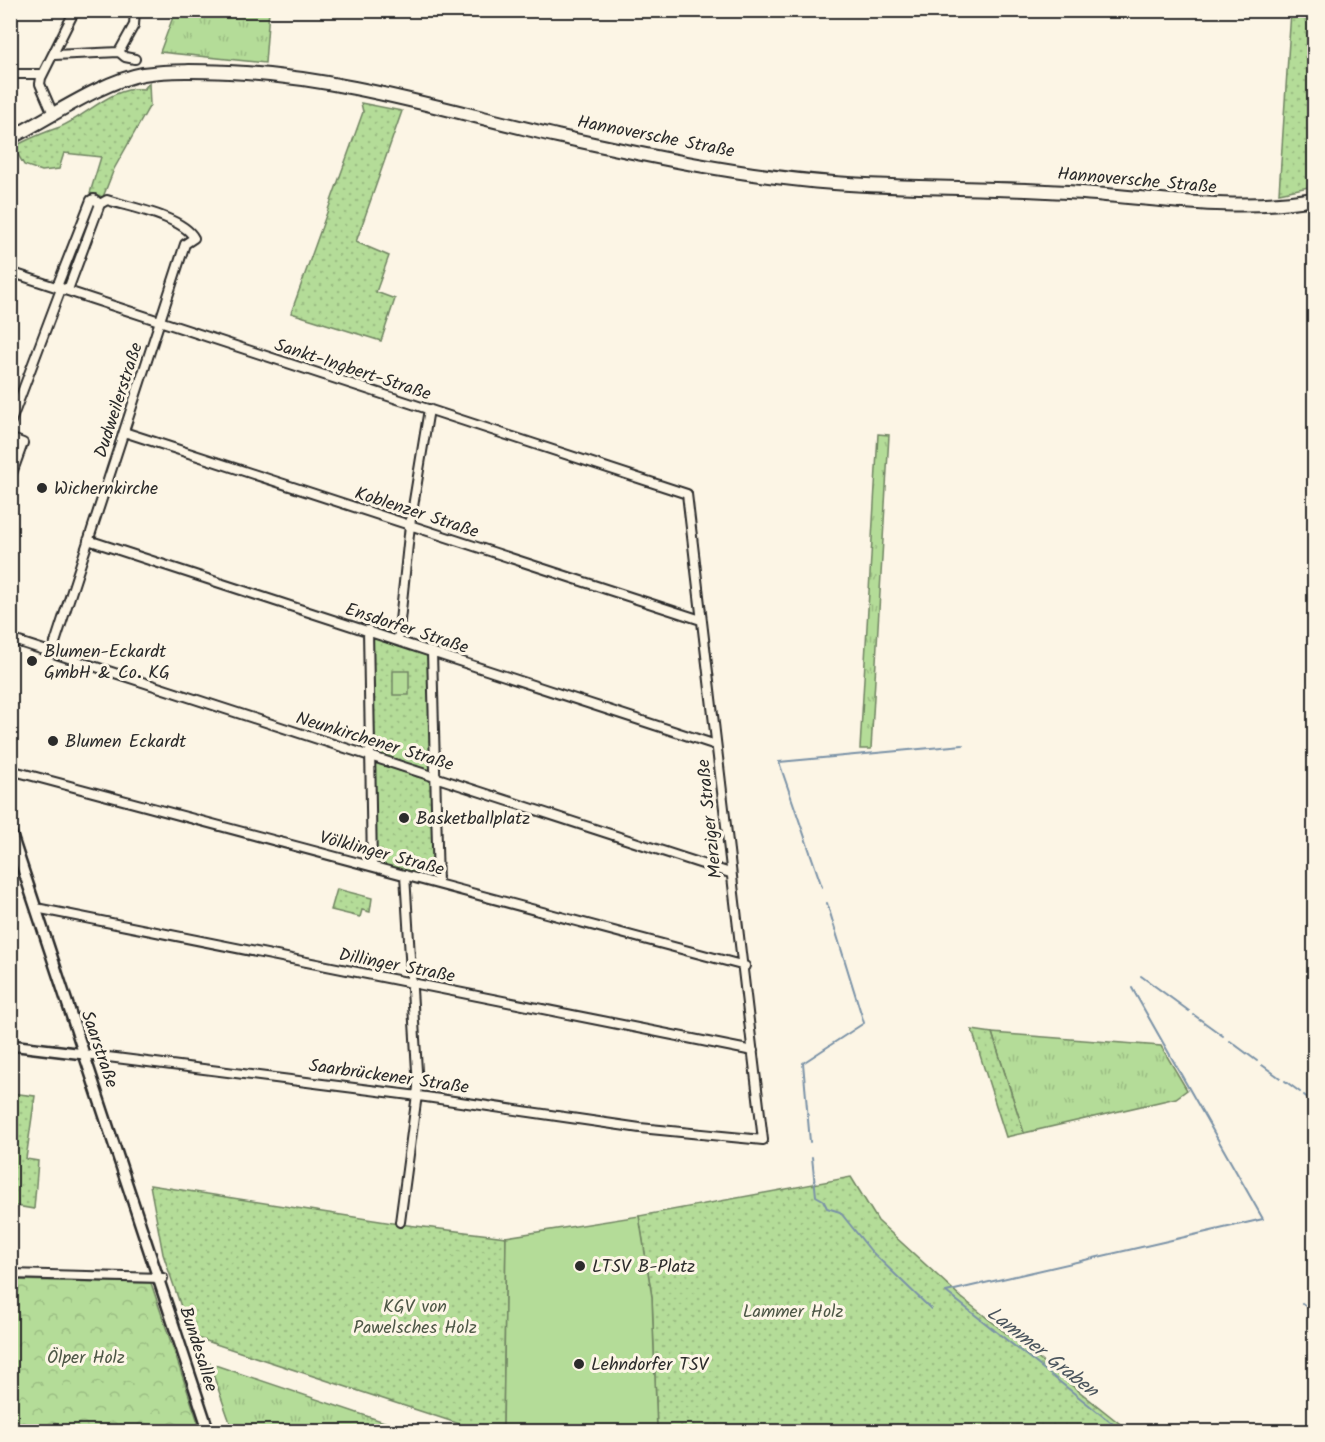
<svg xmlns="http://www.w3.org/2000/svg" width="1325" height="1442" viewBox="0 0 1325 1442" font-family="Kalam,sans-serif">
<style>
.grass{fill:url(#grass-tufts);stroke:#708462;stroke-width:1.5}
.forest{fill:url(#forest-crowns);stroke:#708462;stroke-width:1.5}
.park{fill:url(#park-dots);stroke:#708462;stroke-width:1.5}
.pitch{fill:#b4dc98;stroke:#708462;stroke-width:1.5}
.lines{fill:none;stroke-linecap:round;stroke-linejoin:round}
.stream{stroke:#7a92a7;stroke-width:2}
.minor-casing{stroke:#2b2b2b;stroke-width:12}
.tertiary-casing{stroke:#2b2b2b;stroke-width:14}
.primary-casing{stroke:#2b2b2b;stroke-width:16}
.minor{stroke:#fcf5e5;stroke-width:8}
.tertiary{stroke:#fcf5e5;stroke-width:9}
.primary{stroke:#fcf5e5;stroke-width:12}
.poi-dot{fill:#2b2b2b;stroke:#fcf5e5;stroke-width:2}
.labels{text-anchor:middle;stroke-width:6;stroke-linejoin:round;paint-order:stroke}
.street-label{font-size:18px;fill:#2b2b2b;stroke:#fcf5e5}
.poi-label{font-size:18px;fill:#2b2b2b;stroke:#fcf5e5;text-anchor:start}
.park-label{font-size:18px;fill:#4d5746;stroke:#fcf5e5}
.water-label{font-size:20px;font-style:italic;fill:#4c565e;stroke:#fcf5e5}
</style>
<defs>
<pattern id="grass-tufts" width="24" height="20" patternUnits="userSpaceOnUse" patternTransform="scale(1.5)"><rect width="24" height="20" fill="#b4dc98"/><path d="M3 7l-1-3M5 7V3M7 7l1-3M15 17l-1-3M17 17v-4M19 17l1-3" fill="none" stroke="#9bbd83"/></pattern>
<pattern id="forest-crowns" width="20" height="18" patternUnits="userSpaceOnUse" patternTransform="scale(1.5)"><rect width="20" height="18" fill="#b4dc98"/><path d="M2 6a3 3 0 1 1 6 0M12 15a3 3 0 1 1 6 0" fill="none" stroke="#9bbd83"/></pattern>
<pattern id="park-dots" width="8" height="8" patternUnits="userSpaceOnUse" patternTransform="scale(1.5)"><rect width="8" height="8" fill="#b4dc98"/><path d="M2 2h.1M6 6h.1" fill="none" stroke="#9bbd83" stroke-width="1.8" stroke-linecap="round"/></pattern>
</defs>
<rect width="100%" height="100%" fill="#fcf5e5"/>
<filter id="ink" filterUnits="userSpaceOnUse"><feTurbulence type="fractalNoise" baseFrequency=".0167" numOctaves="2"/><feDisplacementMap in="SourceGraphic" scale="12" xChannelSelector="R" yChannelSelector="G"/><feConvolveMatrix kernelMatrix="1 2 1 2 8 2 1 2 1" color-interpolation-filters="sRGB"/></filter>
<g filter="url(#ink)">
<path class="grass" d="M158,11H269L265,63L160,52L173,17Z
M878,434L889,435L871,749H860Z
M992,1033L1161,1046L1187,1090L1176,1098L1024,1133Z
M209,1363L411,1431H233Z"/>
<path class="forest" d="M11,1280L151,1283L201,1431H11Z"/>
<path class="park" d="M1291,11H1314V186L1279,193Z
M149,83L150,105L114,169L103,197L90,193L101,157L64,153L59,169L42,171L24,165L17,153V145C31,138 45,132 60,127C87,116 113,85 144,89Z
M361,103L402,111L356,242L389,256L376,292L395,299L381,341L291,313L363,112Z
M368,630L432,652L438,884L372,866Z
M337,889L372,898L370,912L362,910L360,917L331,910Z
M972,1030L992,1033L1024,1133L1006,1137Z
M11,1093L35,1096L26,1159L38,1161L34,1209L11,1205Z
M851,1177L878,1221L962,1298L1129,1431H657L652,1297L639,1216Z
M150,1185L399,1224L506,1237L503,1431H481L191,1336L163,1254Z"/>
<path class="pitch" d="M393,671H409V695H393Z
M639,1216L652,1297L657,1431H503L506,1237Z"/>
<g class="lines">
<path class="stream" d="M822,887L779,762L963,745
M1141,976L1189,1011
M1194,1015L1223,1036
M1230,1041L1257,1061
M1262,1065L1280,1078
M1285,1081L1300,1092
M1304,1095L1313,1102
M810,1142L803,1063L864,1023L827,903
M812,1157L816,1196L823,1200L827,1208L840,1212L871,1251L931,1309
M946,1292L1263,1219L1132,988
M946,1292L1123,1432
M1302,1303L1314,1313"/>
<g class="minor-casing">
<path id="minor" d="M119,52L134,25L135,10
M54,55L119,52L125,57L135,59
M10,74H42
M53,114L40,84L41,78L75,10
M10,272L687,494L763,1140L640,1128L426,1097L84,1054
M10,424L61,289L58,284L91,200L94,199L100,204L69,287L63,289
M124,432L701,620
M10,438L23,443L10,479
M88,540L716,745
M368,630L372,866
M10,639L730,873
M398,640L410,525L429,409
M52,652L185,244L194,238C183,217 130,207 107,200L100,204
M432,652L438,884
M10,770L745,966
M36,908L753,1051
M400,1222L418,1087L405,875
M10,1274L163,1278"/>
</g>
<g class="tertiary-casing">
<path id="tertiary" d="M10,830L209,1432
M10,1045L84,1054"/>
</g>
<g class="primary-casing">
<path id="primary" d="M10,138C48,119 102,81 143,74C171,70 200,71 229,72C342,77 448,111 557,136C648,156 741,176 834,183C912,189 990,187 1068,192C1152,197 1230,213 1314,199"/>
</g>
<use href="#minor" class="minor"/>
<use href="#tertiary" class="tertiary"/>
<use href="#primary" class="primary"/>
</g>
</g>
<g class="poi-dot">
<circle cx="42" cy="488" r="6"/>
<circle cx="32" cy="661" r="6"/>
<circle cx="53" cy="741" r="6"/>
<circle cx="404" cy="818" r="6"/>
<circle cx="580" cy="1266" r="6"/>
<circle cx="579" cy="1364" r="6"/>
</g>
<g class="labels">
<g class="street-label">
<text transform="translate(656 136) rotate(11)" y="6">Hannoversche Straße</text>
<text transform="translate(1137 180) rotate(5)" y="6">Hannoversche Straße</text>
<text transform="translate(353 369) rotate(18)" y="6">Sankt-Ingbert-Straße</text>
<text transform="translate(118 400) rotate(-72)" y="6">Dudweilerstraße</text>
<text transform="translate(417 512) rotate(18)" y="6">Koblenzer Straße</text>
<text transform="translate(407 628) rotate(18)" y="6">Ensdorfer Straße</text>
<text transform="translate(375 741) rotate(17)" y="6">Neunkirchener Straße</text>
<text transform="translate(709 819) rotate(-96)" y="6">Merziger Straße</text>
<text transform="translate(382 853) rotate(15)" y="6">Völklinger Straße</text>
<text transform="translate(397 965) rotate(11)" y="6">Dillinger Straße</text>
<text transform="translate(100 1049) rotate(71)" y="6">Saarstraße</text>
<text transform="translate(389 1076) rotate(8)" y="6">Saarbrückener Straße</text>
<text transform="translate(199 1349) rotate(72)" y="6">Bundesallee</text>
</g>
<g class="poi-label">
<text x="54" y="494">Wichernkirche</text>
<text x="44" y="657">Blumen-Eckardt<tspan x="44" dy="21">GmbH &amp; Co. KG</tspan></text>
<text x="65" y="747">Blumen Eckardt</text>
<text x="416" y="824">Basketballplatz</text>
<text x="592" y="1272">LTSV B-Platz</text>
<text x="591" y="1370">Lehndorfer TSV</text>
</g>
<g class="park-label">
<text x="415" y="1312">KGV von<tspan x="415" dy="21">Pawelsches Holz</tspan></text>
<text x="793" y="1317">Lammer Holz</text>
<text x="86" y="1363">Ölper Holz</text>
</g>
<g class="water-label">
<text transform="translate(1043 1351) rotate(38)" y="7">Lammer Graben</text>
</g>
</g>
<rect width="1325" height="1442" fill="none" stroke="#fcf5e5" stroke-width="36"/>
<rect x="18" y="18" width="1289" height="1406" fill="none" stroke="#2b2b2b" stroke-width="2" filter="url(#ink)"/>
</svg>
